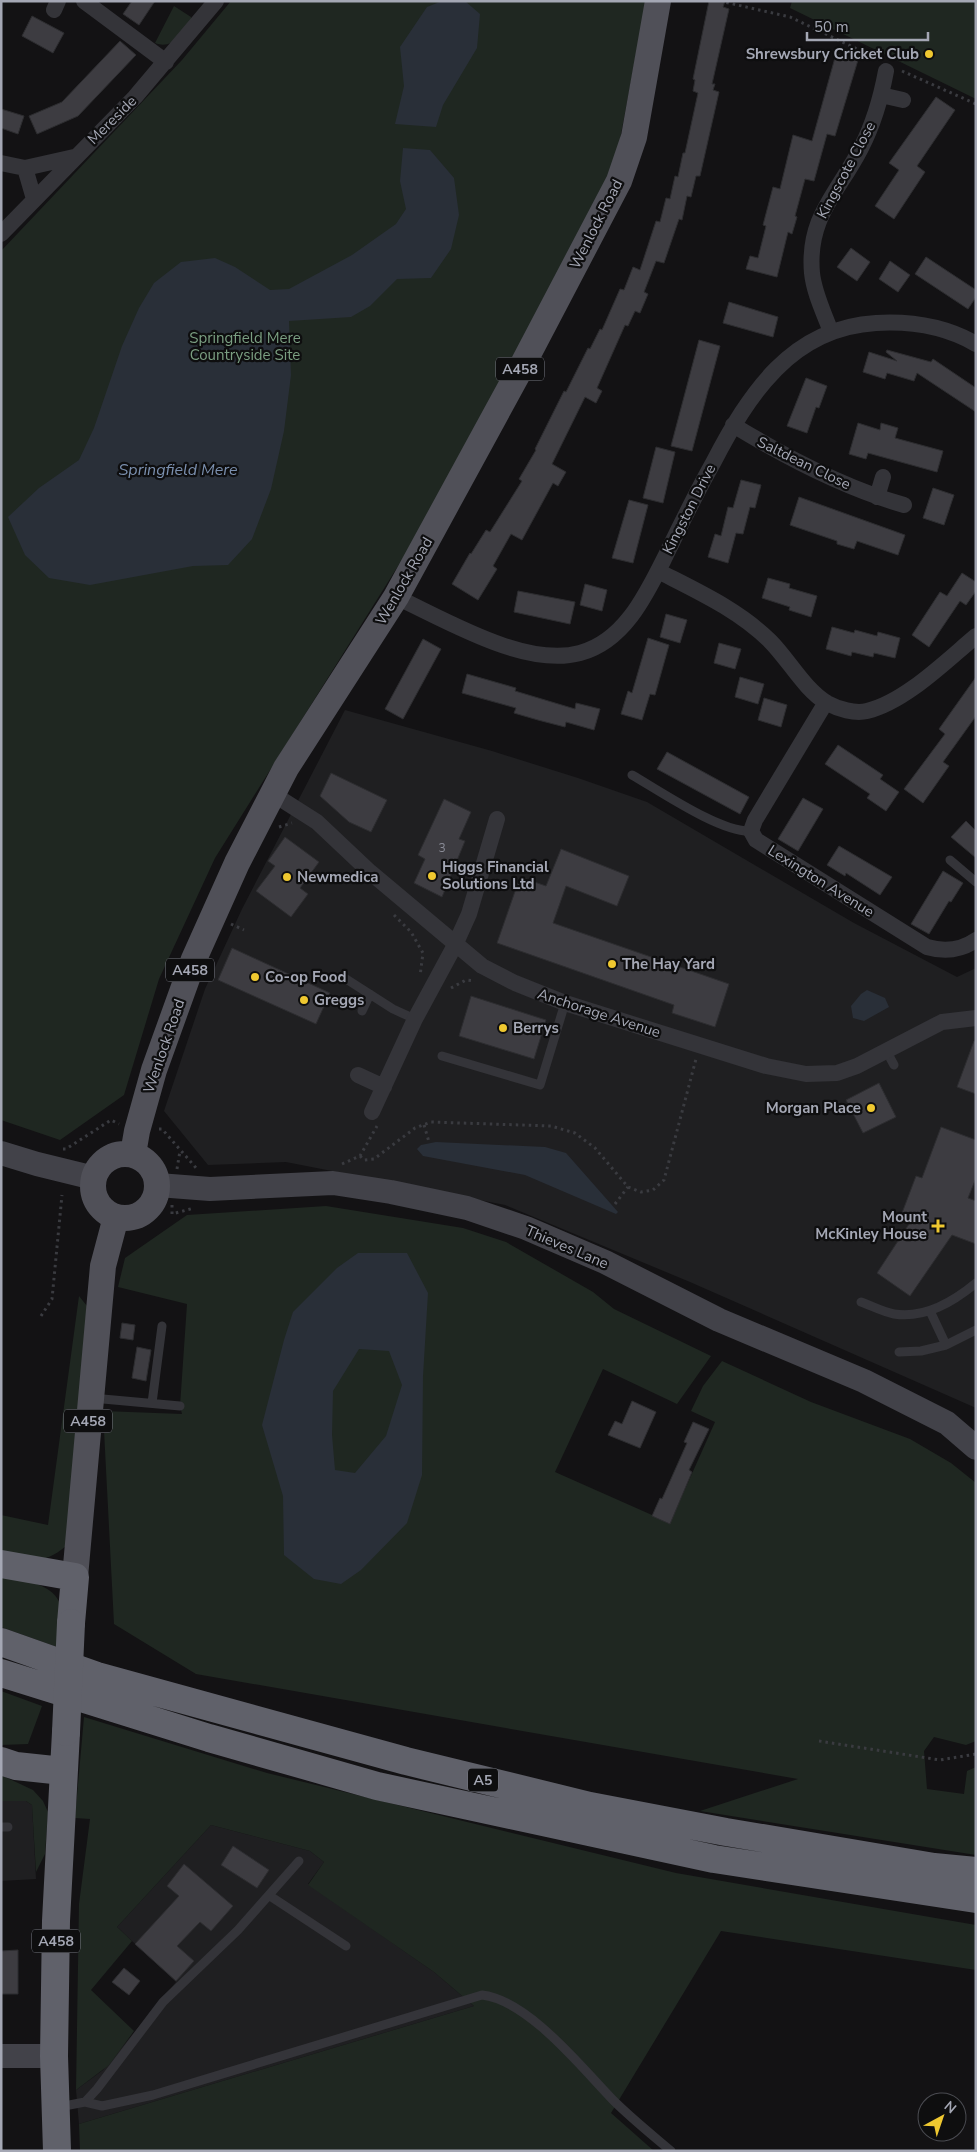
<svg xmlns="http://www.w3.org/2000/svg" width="977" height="2152" viewBox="0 0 977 2152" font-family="'Nunito Sans',sans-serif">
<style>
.built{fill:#1f1f21}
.green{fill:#1f2721}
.water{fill:#292f38;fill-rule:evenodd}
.building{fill:#3d3c41;stroke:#2d2d30}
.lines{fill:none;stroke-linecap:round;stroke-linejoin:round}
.path{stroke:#3a3b40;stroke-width:3;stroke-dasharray:2.5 4;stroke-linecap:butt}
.lane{stroke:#343439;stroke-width:9}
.street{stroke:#343439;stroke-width:16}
.secondary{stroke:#424249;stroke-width:24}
.primary{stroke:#505058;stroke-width:26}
.highway{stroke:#60616a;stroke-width:28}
.highway-bridge{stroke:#60616a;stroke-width:28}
.poi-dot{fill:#efc830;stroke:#0e0e0f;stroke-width:2}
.labels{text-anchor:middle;stroke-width:4.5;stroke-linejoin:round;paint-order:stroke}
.number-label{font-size:12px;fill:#8a8c97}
.shield{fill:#0e0e0f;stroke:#777982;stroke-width:1}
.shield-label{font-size:14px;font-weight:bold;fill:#a4a7b4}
.poi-label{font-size:15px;font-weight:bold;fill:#a4a7b4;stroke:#0e0e0f;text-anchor:start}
.street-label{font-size:15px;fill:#a4a7b4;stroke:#0e0e0f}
.park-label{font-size:15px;fill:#7b9f82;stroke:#0e0e0f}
.water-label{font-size:16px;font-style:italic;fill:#7b90af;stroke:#0e0e0f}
</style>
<rect width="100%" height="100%" fill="#131214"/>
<path class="built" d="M345,710L492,751L578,778L647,802L854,923L957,977L976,968V1408L690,1282L505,1205L286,1162L208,1165L164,1111L205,989L242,909Z
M1,1801H26L32,1805L36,1879L1,1881Z
M211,1825L310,1851L324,1862L308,1884L434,1972L474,2006L79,2124L76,2090L103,2070L176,1982L117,1927Z"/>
<path class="green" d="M231,1H646L615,166L435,507L215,858L159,979L124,1095L60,1140L1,1120V251L182,60Z
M792,1H976V99L790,8Z
M174,6L191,17L192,22C181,34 172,50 155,43Z
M326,1206L463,1228L506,1242L593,1292L614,1309L711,1356L677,1404L603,1369L555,1472L670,1523L715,1422L691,1411L703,1386L722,1361L811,1402L910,1439L951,1463L976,1483V1741L966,1745L934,1737L924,1751L927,1789L964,1794L967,1771L976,1767V1855L700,1811L798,1779L196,1674L114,1624L103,1411L182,1414L180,1406L187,1304L118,1287L125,1258L187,1215Z
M79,1296L87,1306L66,1546C43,1566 29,1559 1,1555V1515L48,1525Z
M1,1576C21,1581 55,1582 61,1607C63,1616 58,1637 57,1647L1,1627Z
M1,1691L42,1706L28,1744L1,1745Z
M84,1717L267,1773L676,1873L976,1925V1970L721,1931L611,2113L654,2151H80L79,2124L474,2006L434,1972L308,1885L324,1862L310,1851L211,1825L117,1927L132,1941L91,1990L134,2031L109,2065L76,2090L79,1904L90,1819L75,1818Z
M1,1775L33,1790L43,1801L48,1812L45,1854L36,1872L32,1805L26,1801H1Z"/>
<path class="water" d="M442,1H465L480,14L477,48L443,105L436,127L395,124L404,86L400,47L427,7Z
M403,148L430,150L454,178L459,215L451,249L431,278L397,279L370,306L351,317L289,321L291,375L284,431L271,489L252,539L228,565L193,566L90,585L49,578L25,555L8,517L39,488L79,460L94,428L122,346L139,308L154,283L181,262L215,258L235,267L270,290L289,289L352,255L396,224L406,209L400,181Z
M867,990L885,998L889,1007L864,1021L853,1018L851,1006L861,994Z
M436,1142L545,1147L566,1153L618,1212L616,1214L525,1175L423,1156L417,1149L421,1145Z
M358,1253H407L428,1293L423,1376L422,1475L407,1523L361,1570L341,1584L314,1579L284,1555L283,1496L262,1425L284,1340L293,1312L337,1268ZM359,1349L389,1351L402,1385L386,1436L355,1473L335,1470L332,1435L333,1391Z"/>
<path class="building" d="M132,1H155L139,25L123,14Z
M709,1H725L723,7L729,9L712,84H715L713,90L719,92L700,176H696L691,197L687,196L682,220L679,219L664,263L656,261L644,292L648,294L640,313L635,311L628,326L625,325L597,388L602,391L596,403L585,397L552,464L566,472L558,486L553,483L522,540L511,534L493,566L497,569L478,600L452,584L470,553L471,554L486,530L490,532L522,481L519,479L536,450L535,449L564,391L566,392L588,348L590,349L600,329L602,330L620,289L624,290L633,267L640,270L656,221L660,222L666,198L670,199L675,176L678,177L683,153H685L698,93L693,91L695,80L693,79Z
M32,16L64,33L53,53L22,36Z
M120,41L136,55L78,116L37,134L29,116L62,102Z
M836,54L858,60L835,136L827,134L814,181L805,179L795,216L797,217L792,234L788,232L777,277L746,269L750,256L758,258L766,226L763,225L773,187L780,189L793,135L812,141Z
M936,97L955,110L917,166L925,172L894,219L875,206L899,170L889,163Z
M1,109L24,116L18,134L1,128Z
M851,248L870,262L857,281L837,267Z
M926,257L976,290V297L968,309L915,274Z
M890,261L910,275L898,292L879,279Z
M729,302L778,317L773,337L723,323Z
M699,340L720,346L692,451L671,446Z
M887,350L931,362L933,359L976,388V412L917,373L914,381L887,373L885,379L863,372L869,352L897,361L886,352Z
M806,378L827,386L819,408L816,407L807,433L787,426Z
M858,423L880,430L881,423L898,428L895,438L943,451L937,472L868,453L866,459L849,454Z
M656,447L675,452L663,503L643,498Z
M741,480L761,485L755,508L750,507L743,534L736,533L728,563L708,557L715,534L721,536L728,507L733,508Z
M933,488L954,495L944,525L923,518Z
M799,497L905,535L898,555L857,541L854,549L837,544V541L790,525Z
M629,500L648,505L633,563L612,558Z
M962,573L976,582V591L966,605L960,601L929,647L912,635L940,592L947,596Z
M768,578L790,584L789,588L817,596L811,617L789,610L790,607L762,598Z
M585,584L607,590L602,611L580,605Z
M518,591L575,602L570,624L514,612Z
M666,614L687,620L680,643L660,637Z
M832,627L854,633L855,630L877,636L878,632L900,638L895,658L874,653L873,657L852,652L851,656L826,649Z
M648,638L669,645L655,695L650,694L642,720L621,714L628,691L632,693Z
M423,639L441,649L403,719L385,709Z
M719,643L741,649L735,669L714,663Z
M467,674L516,688L515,691L575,709L576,703L600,709L594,730L566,722L565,727L538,720L514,713L516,708L462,693Z
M740,677L764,684L758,704L735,697Z
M976,677V716L943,762L949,766L923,803L904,789L945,734L939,729Z
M764,698L787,705L781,727L758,720Z
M838,745L883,775L880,779L899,792L886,811L867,798L870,794L825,764Z
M667,752L749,797L740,814L657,769Z
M331,773L387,800L371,832L349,822L320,796Z
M803,798L823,809L798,851L778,839Z
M444,799L471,812L459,839L465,841L442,897L414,883L425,859L418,855Z
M966,821L976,831V858L951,837Z
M285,837L319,862L300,888L308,894L291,917L256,891L275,866L268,861Z
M839,846L892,877L880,895L846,873L845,876L827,865Z
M561,849L629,876L617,906L566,886L553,923L729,984L715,1027L672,1013L674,1005L497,943L520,877L546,886Z
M943,871L963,883L951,902L949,901L929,934L911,924Z
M232,948L330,993L316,1024L218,980Z
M471,996L546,1020L534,1059L459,1036Z
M974,1041H976V1094L957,1087Z
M879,1083L896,1117L863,1133L846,1100Z
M941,1127L976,1140V1178L968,1198L976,1201V1244L952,1235L910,1296L877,1273L913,1218L902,1213L916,1176L922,1178Z
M122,1323L135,1325L133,1340L120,1338Z
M137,1347L151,1350L146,1381L132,1378Z
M632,1401L656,1412L640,1448L608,1435L615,1421L622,1424Z
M693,1422L709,1429L689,1470L692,1472L670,1524L652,1516L660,1498L662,1499L687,1443L684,1442Z
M233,1846L269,1870L257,1888L221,1865Z
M184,1864L233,1906L211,1931L200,1922L177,1946L194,1961L176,1981L135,1944L179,1896L167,1886Z
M18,1950V1994H1V1951Z
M124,1968L140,1981L129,1995L112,1982Z"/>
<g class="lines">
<path class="path" d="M720,1L790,17L878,59
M902,71L976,104
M279,827L292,823
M394,915L411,932L423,953L420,976
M231,924L244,930
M451,988L466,980L475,981
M424,1125L429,1142
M159,1129H162L197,1169
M63,1149H66L111,1120L119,1124
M360,1156L364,1160L374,1159L415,1128L431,1122L551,1126L575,1133L595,1148L628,1187L641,1192L653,1190L664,1180L696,1059
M342,1164L360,1156L377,1126
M177,1169L180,1151
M615,1204L628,1187
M172,1205V1214L194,1208
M41,1316L52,1299L62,1195
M819,1741L940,1760L976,1754"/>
<path class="lane" d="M632,775C660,791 721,833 751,831
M950,860L976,882
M343,977L393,1009L415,1019
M362,1011L370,994
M887,1052L894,1065
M442,1056L540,1085L565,1003
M861,1302C872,1306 883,1312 894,1314C925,1319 953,1302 976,1283
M930,1311L946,1345L976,1330
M899,1352L921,1351L946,1345
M92,1398L180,1406
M152,1403L162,1326
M1,1827H8
M270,1896L346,1946
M85,2102L102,2106L153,2095L482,1995C528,2000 582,2068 613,2100C631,2118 651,2134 671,2151
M59,2107L85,2102L97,2089L163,2002L238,1930L299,1861"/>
<path class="street" d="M84,1L166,62
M54,10L58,1
M881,95L903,100
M1,163L25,168L74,157
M25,168L34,199
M1,234L135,97L216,1
M831,332C824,313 814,293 812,273C807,217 838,193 861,148C874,123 881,98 886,71
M733,425C787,458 844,488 904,505
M877,497L883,477
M658,571C697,591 739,610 770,641C789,660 804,689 827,703C838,709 855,714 867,711C905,702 946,661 976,636
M396,597C446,620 525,668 580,653C625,641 647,593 666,555C681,524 696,493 713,463C749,394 791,328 876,323C911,321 945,326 976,344
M826,702L755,820L751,831L756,840L927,947C944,952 960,951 976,940
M273,794L317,822L370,872L482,966L515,983L565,1003L766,1066L806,1074L837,1073L857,1066L942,1022L976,1018
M358,1075L384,1087
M372,1112L415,1019L455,945L469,914L497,819"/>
<path class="secondary" d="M1,1153L37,1164L94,1178
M158,1185L210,1189L333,1183L391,1192L467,1208L526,1228L605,1262L719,1320L864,1381L947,1423L976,1448
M1,2056H54"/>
<path class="primary" d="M93 1186a32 32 0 1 1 64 0a32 32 0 1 1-64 0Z
M133,1154L137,1131L154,1070L194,959L237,863L286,768L396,597L522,366L619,181L634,137L658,1
M75,1577L103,1266L116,1217"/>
<path class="highway" d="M1,1564L75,1577L71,1623
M1,1642L97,1676L406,1761L590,1806L726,1832L934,1867L976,1871
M1,1673L209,1738L377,1786L714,1859L976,1899
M1,1761L16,1766L63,1771
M57,2151L54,2056L56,1921L66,1732"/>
<path class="highway-bridge" d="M66,1732L71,1623"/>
</g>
<g class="poi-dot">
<circle cx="929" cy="54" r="5"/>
<circle cx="432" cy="876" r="5"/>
<circle cx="287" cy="877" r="5"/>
<circle cx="612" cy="964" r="5"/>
<circle cx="255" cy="977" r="5"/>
<circle cx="304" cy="1000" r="5"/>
<circle cx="503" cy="1028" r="5"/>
<circle cx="871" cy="1108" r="5"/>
<path d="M935.5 1218.5h5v5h5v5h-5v5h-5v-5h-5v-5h5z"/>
</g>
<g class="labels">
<g class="number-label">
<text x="442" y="852">3</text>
</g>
<g class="shield">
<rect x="496" y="357.5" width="48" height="23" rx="4"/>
<rect x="166" y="958.5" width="48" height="23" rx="4"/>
<rect x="64" y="1409.5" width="48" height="23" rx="4"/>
<rect x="468" y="1768.5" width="30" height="23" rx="4"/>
<rect x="32" y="1929.5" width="48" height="23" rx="4"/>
</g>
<g class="shield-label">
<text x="520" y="374">A458</text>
<text x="190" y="975">A458</text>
<text x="88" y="1426">A458</text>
<text x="483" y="1785">A5</text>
<text x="56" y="1946">A458</text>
</g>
<g class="poi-label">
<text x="919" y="59" text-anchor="end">Shrewsbury Cricket Club</text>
<text x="442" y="872">Higgs Financial<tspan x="442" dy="17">Solutions Ltd</tspan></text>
<text x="297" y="882">Newmedica</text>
<text x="622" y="969">The Hay Yard</text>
<text x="265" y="982">Co-op Food</text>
<text x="314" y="1005">Greggs</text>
<text x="513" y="1033">Berrys</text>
<text x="861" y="1113" text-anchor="end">Morgan Place</text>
<text x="927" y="1222" text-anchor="end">Mount<tspan x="927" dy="17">McKinley House</tspan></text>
</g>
<g class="street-label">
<text transform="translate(112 120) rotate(-45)" y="5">Mereside</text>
<text transform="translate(846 170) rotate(-62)" y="5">Kingscote Close</text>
<text transform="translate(596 224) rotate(-63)" y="5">Wenlock Road</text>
<text transform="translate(804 463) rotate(26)" y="5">Saltdean Close</text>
<text transform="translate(689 509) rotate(-63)" y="5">Kingston Drive</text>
<text transform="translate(404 581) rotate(-60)" y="5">Wenlock Road</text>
<text transform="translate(821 881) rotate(32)" y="5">Lexington Avenue</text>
<text transform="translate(599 1013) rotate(18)" y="5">Anchorage Avenue</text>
<text transform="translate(164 1046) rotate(-71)" y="5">Wenlock Road</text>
<text transform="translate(567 1247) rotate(23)" y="5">Thieves Lane</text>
</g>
<g class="park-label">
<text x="245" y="343">Springfield Mere<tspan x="245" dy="17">Countryside Site</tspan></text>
</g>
<g class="water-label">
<text x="178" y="475">Springfield Mere</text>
</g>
</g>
<rect width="977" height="2152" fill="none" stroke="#a4a7b4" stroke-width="5"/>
<g transform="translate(942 2117) rotate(40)"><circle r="24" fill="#0e0e0f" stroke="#4a4b51"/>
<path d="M0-4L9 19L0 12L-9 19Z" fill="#efc830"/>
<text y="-8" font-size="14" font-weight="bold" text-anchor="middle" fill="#a4a7b4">N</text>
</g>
<path d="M807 32v8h121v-8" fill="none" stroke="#a4a7b4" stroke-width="2.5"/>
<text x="814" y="32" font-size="15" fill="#a4a7b4" stroke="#0e0e0f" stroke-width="4" paint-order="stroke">50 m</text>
</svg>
